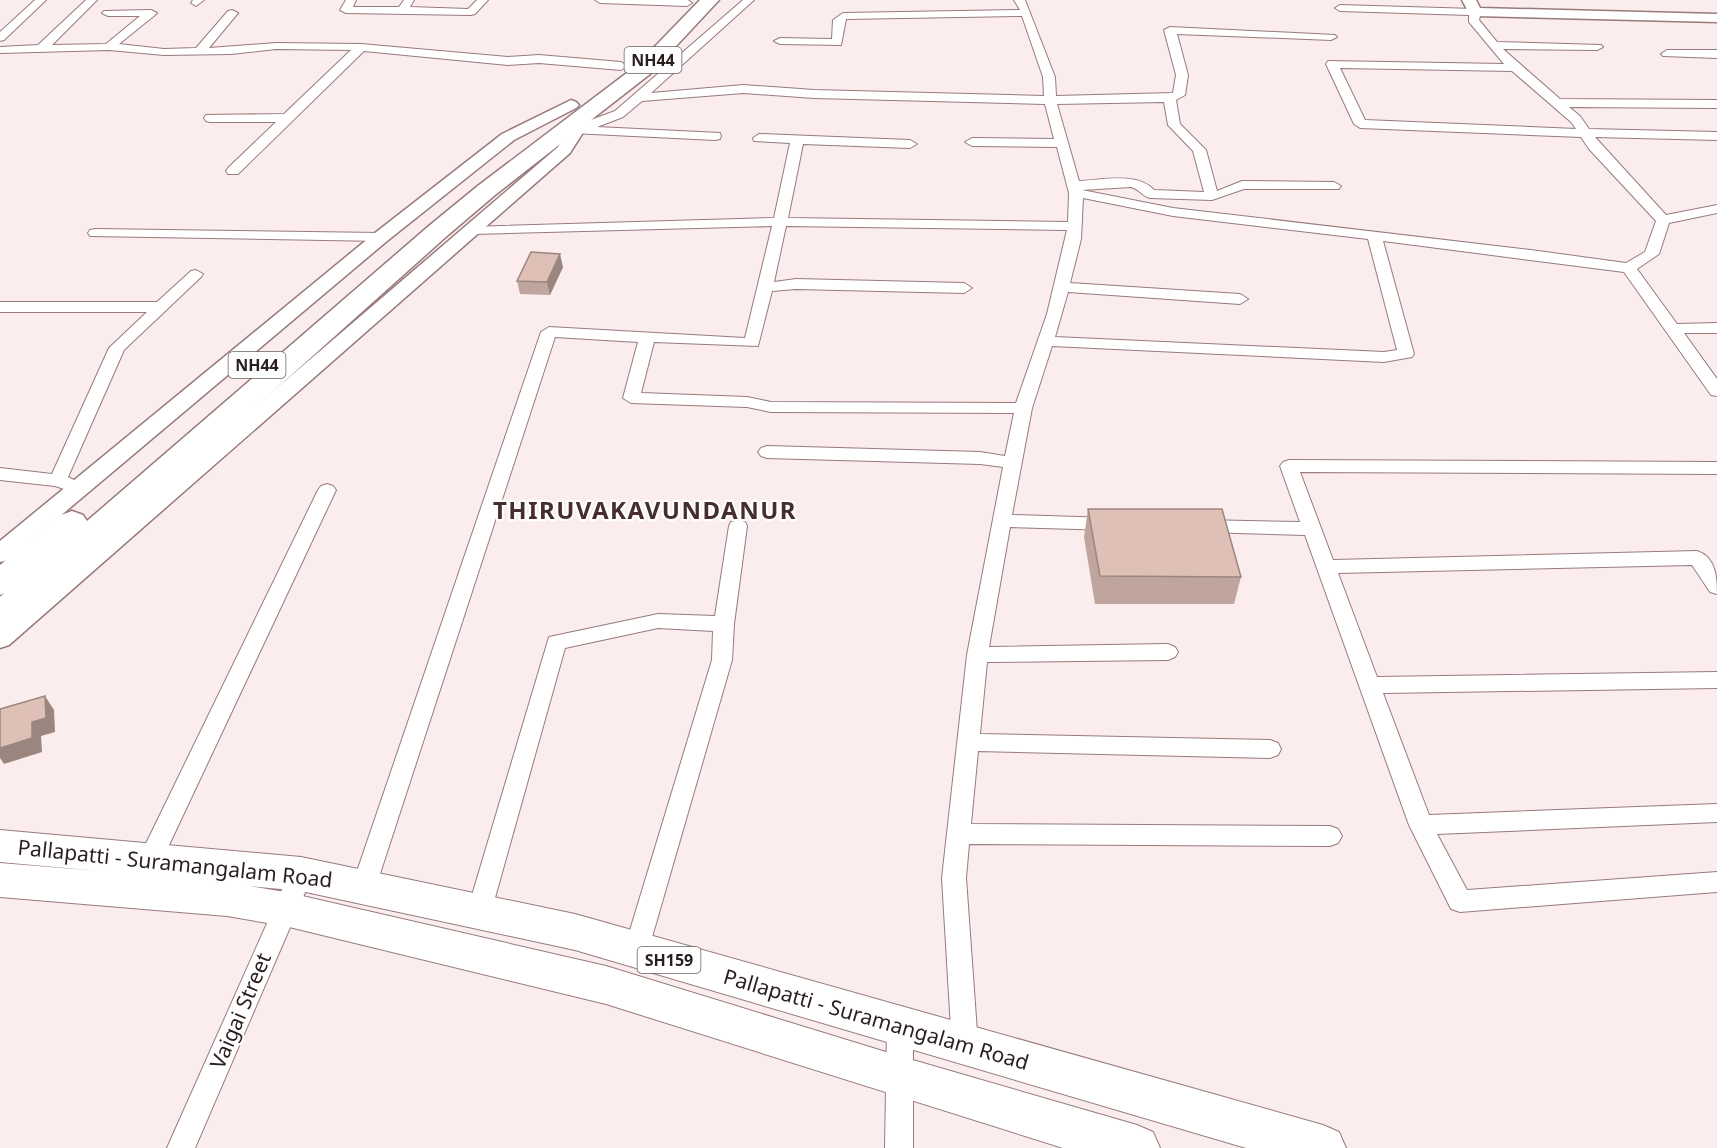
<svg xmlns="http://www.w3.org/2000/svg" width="1717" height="1148" viewBox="0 0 1717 1148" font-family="'Noto Sans',sans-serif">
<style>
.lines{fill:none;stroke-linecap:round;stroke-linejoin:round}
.minor-casing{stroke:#987a7b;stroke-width:2}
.tertiary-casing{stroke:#987a7b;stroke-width:3}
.primary-casing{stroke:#987a7b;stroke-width:2}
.trunk-casing{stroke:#987a7b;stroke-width:3}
.minor{fill:#fff;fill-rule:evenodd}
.tertiary{fill:#fff;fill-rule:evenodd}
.primary{fill:#fff;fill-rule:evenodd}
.trunk{fill:#fff;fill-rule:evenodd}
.wall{fill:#bfa59d}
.shaded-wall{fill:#9b867f}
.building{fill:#dec0b6;stroke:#9b867f;stroke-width:1.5}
.labels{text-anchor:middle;stroke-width:4.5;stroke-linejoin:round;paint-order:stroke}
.shield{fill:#fefefe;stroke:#6a6162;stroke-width:1.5}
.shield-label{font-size:16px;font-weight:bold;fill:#2a1e1f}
.near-street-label{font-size:21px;fill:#2a1e1f;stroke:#fefefe}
.district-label{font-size:24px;font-weight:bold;letter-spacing:1.5px;fill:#472d2f;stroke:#fefefe}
</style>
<rect width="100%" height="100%" fill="#fbeded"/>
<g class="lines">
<g class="minor-casing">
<path id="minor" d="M35,0H46L4,40L0,41V32Z
M86,0H97L52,45L106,44L140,16H108L102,13L104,11L151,10L157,13L155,15L119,44L164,49L196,48L228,11L232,10L238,13L209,48L276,43L361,44L508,57L539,55L621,62L627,66L621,70L539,63L508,65L364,51L238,174H228L226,171L228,168L276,122H210L206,121L204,118L206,115L284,114L351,50L276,49L231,54L164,55L109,50L0,53V47L38,45Z
M193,0H204L196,6L191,3Z
M346,0H356L353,7H399L404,0H414L410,7L468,9L477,0H488L475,14L471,15L346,13L340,10Z
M595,0H688L692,3L687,6L600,3Z
M743,0H754L651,93L743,85L814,90L1044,96L1043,77L1022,16L846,19L841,45L780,44L774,41L780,38L832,39L833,20L843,13L1020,10L1014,0H1025L1055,77L1056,96L1173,93L1176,75L1164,30L1170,27L1335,35L1337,37L1331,40L1177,34L1188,75L1185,95L1176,100L1180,124L1206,150L1217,191L1242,181L1334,182L1341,186L1339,189H1244L1212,200L1150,198C1142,196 1139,189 1131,187L1082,190L1173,208L1531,250L1626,263L1645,252L1656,221L1589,149L1581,137L1360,128L1354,124L1326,64L1328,61L1504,64L1469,22V15L1340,11L1335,8L1340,5L1475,9L1481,12L1479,20L1497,42L1601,45L1603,47L1597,50L1503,49L1560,99L1717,100V108L1569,107L1580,116L1589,129L1717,132V140L1595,137L1666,215L1717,205V213L1669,223L1659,254L1637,269L1677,324L1717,323V333H1684L1717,379V396L1711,395L1624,272L1383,241L1414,354L1412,357L1384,362L1052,346L1032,408L1012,515L1111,518L1118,520L1120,524L1118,528L1111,530L1010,527L989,647L1168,644L1175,647L1178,652L1175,657L1168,660L987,662L980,734L1270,740L1278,743L1281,749L1278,755L1270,758L978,751L971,824L1330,826L1338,829L1342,836L1338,843L1330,846L969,844L966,878L978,1046L974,1055L965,1059L956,1055L952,1046L942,878L967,655L1003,467L980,464L767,458L761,456L758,452L761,448L767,446L980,452L1005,456L1014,413L771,412L747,407L631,403L623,398L638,342L555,337L376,886L373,893L364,896L355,893L352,886L541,332L549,327L745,338L772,226L474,234L467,230L469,227L774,218L790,143L754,141L753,138L759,134L910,140L917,144L910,148L803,144L788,218L1068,222L1069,193L1057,147L972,146L965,142L972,138L1054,139L1045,104L814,98L743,93L642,101L623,117L597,127L720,133L721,136L720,139L715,140L572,133L571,130L572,127L615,111ZM1340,68L1512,71L1571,122L1576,129L1365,120ZM1164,102L1168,125L1193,151L1204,192L1154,190C1138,172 1102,180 1079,181L1057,104ZM1083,198L1173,216L1368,239L1397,350L1384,352L1055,337L1068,292L1240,304L1248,299L1240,294L1070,283L1081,239ZM786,226L1067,230L1047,314L1016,403L771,402L747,397L641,393L654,342L758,346L772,291L796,289L964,293L972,288L964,283L796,279L774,282Z
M1667,50H1717V58L1663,56L1661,54Z
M95,229L381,233L388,237L381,241L90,236L88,233L90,230Z
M196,270L203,274L201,277L124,350L68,477L76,481L79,485L76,489L70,491L55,486L0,480V468L52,474L109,348L147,312H0V302H157L191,271Z
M1289,460L1717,462V474L1300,472L1333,560L1697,551C1716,557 1717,578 1717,594L1710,592L1692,565L1338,573L1377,677L1717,672V688L1383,693L1429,815L1717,804V822L1437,834L1467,890L1717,872V892L1460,912L1451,909L1409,825L1305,535L1201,532L1194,530L1192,526L1194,522L1201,520L1300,522L1280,466L1283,462Z
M327,484L333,486L336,490L162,860L158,867L150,870L142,867L138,860L318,490L321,486Z
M738,520L745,522L747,526L734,624L732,660L646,958L637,961L628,958L624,950L712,660L713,631L658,628L565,648L491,912L488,920L479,923L470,920L467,912L549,637L658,614L715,616L729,526L731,522Z
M301,864L309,867L313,874L195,1148H167L289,874L293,867Z
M900,1016L909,1019L913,1028V1148H885L887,1028L891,1019Z"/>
</g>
<g class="tertiary-casing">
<path id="tertiary" d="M1462,0H1476L1480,8L1717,14V22L1475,16L1470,15Z
M571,100L576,102L579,105L576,108L514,140L387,241L8,560L0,562V541L375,233L502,134Z
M588,107L596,112L570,153L9,645L0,648V625L558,147L583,109Z"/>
</g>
<g class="primary-casing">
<path id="primary" d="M0,830L301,857L575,914L1323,1125L1339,1132L1346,1148H1246L575,950L301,891L250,886L285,892L606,966L899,1056L1137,1125L1153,1132L1160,1148H1063L606,1004L285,926L227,916L0,897V863L98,871L0,862Z"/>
</g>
<g class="trunk-casing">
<path id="trunk" d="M700,0H719L650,74L495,195L448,235L12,625L0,628V597L4,593L0,595V565L61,515L72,511L83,515L87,521L430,225L479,185L636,66Z"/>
</g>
<use href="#minor" class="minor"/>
<use href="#tertiary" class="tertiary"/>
<use href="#primary" class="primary"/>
<use href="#trunk" class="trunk"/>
</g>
<path class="wall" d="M563,267L550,295L520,294L517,281Z
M1088,509L1241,577L1234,604H1095L1084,537Z"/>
<path class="shaded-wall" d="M560,254L563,267L550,295L547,282Z
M45,696L54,710L55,732L41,736L42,752L4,764L0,758V748L32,722Z"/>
<path class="building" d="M531,252L560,254L547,282L517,281Z
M1088,509H1222L1241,577L1100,576Z
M45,696L46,718L32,722V738L0,748V709Z"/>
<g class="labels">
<g class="shield">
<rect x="624.5" y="47" width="57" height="26" rx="4.5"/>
<rect x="228.5" y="352" width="57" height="26" rx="4.5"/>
<rect x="637.5" y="947" width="63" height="26" rx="4.5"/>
</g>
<g class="shield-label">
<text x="653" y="66">NH44</text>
<text x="257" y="371">NH44</text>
<text x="669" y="966">SH159</text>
</g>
<g class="near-street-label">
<text transform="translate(175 864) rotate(6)" y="7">Pallapatti - Suramangalam Road</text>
<text transform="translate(241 1011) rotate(-67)" y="7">Vaigai Street</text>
<text transform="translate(876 1020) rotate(16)" y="7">Pallapatti - Suramangalam Road</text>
</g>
<g class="district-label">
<text x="645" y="519">THIRUVAKAVUNDANUR</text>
</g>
</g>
</svg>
